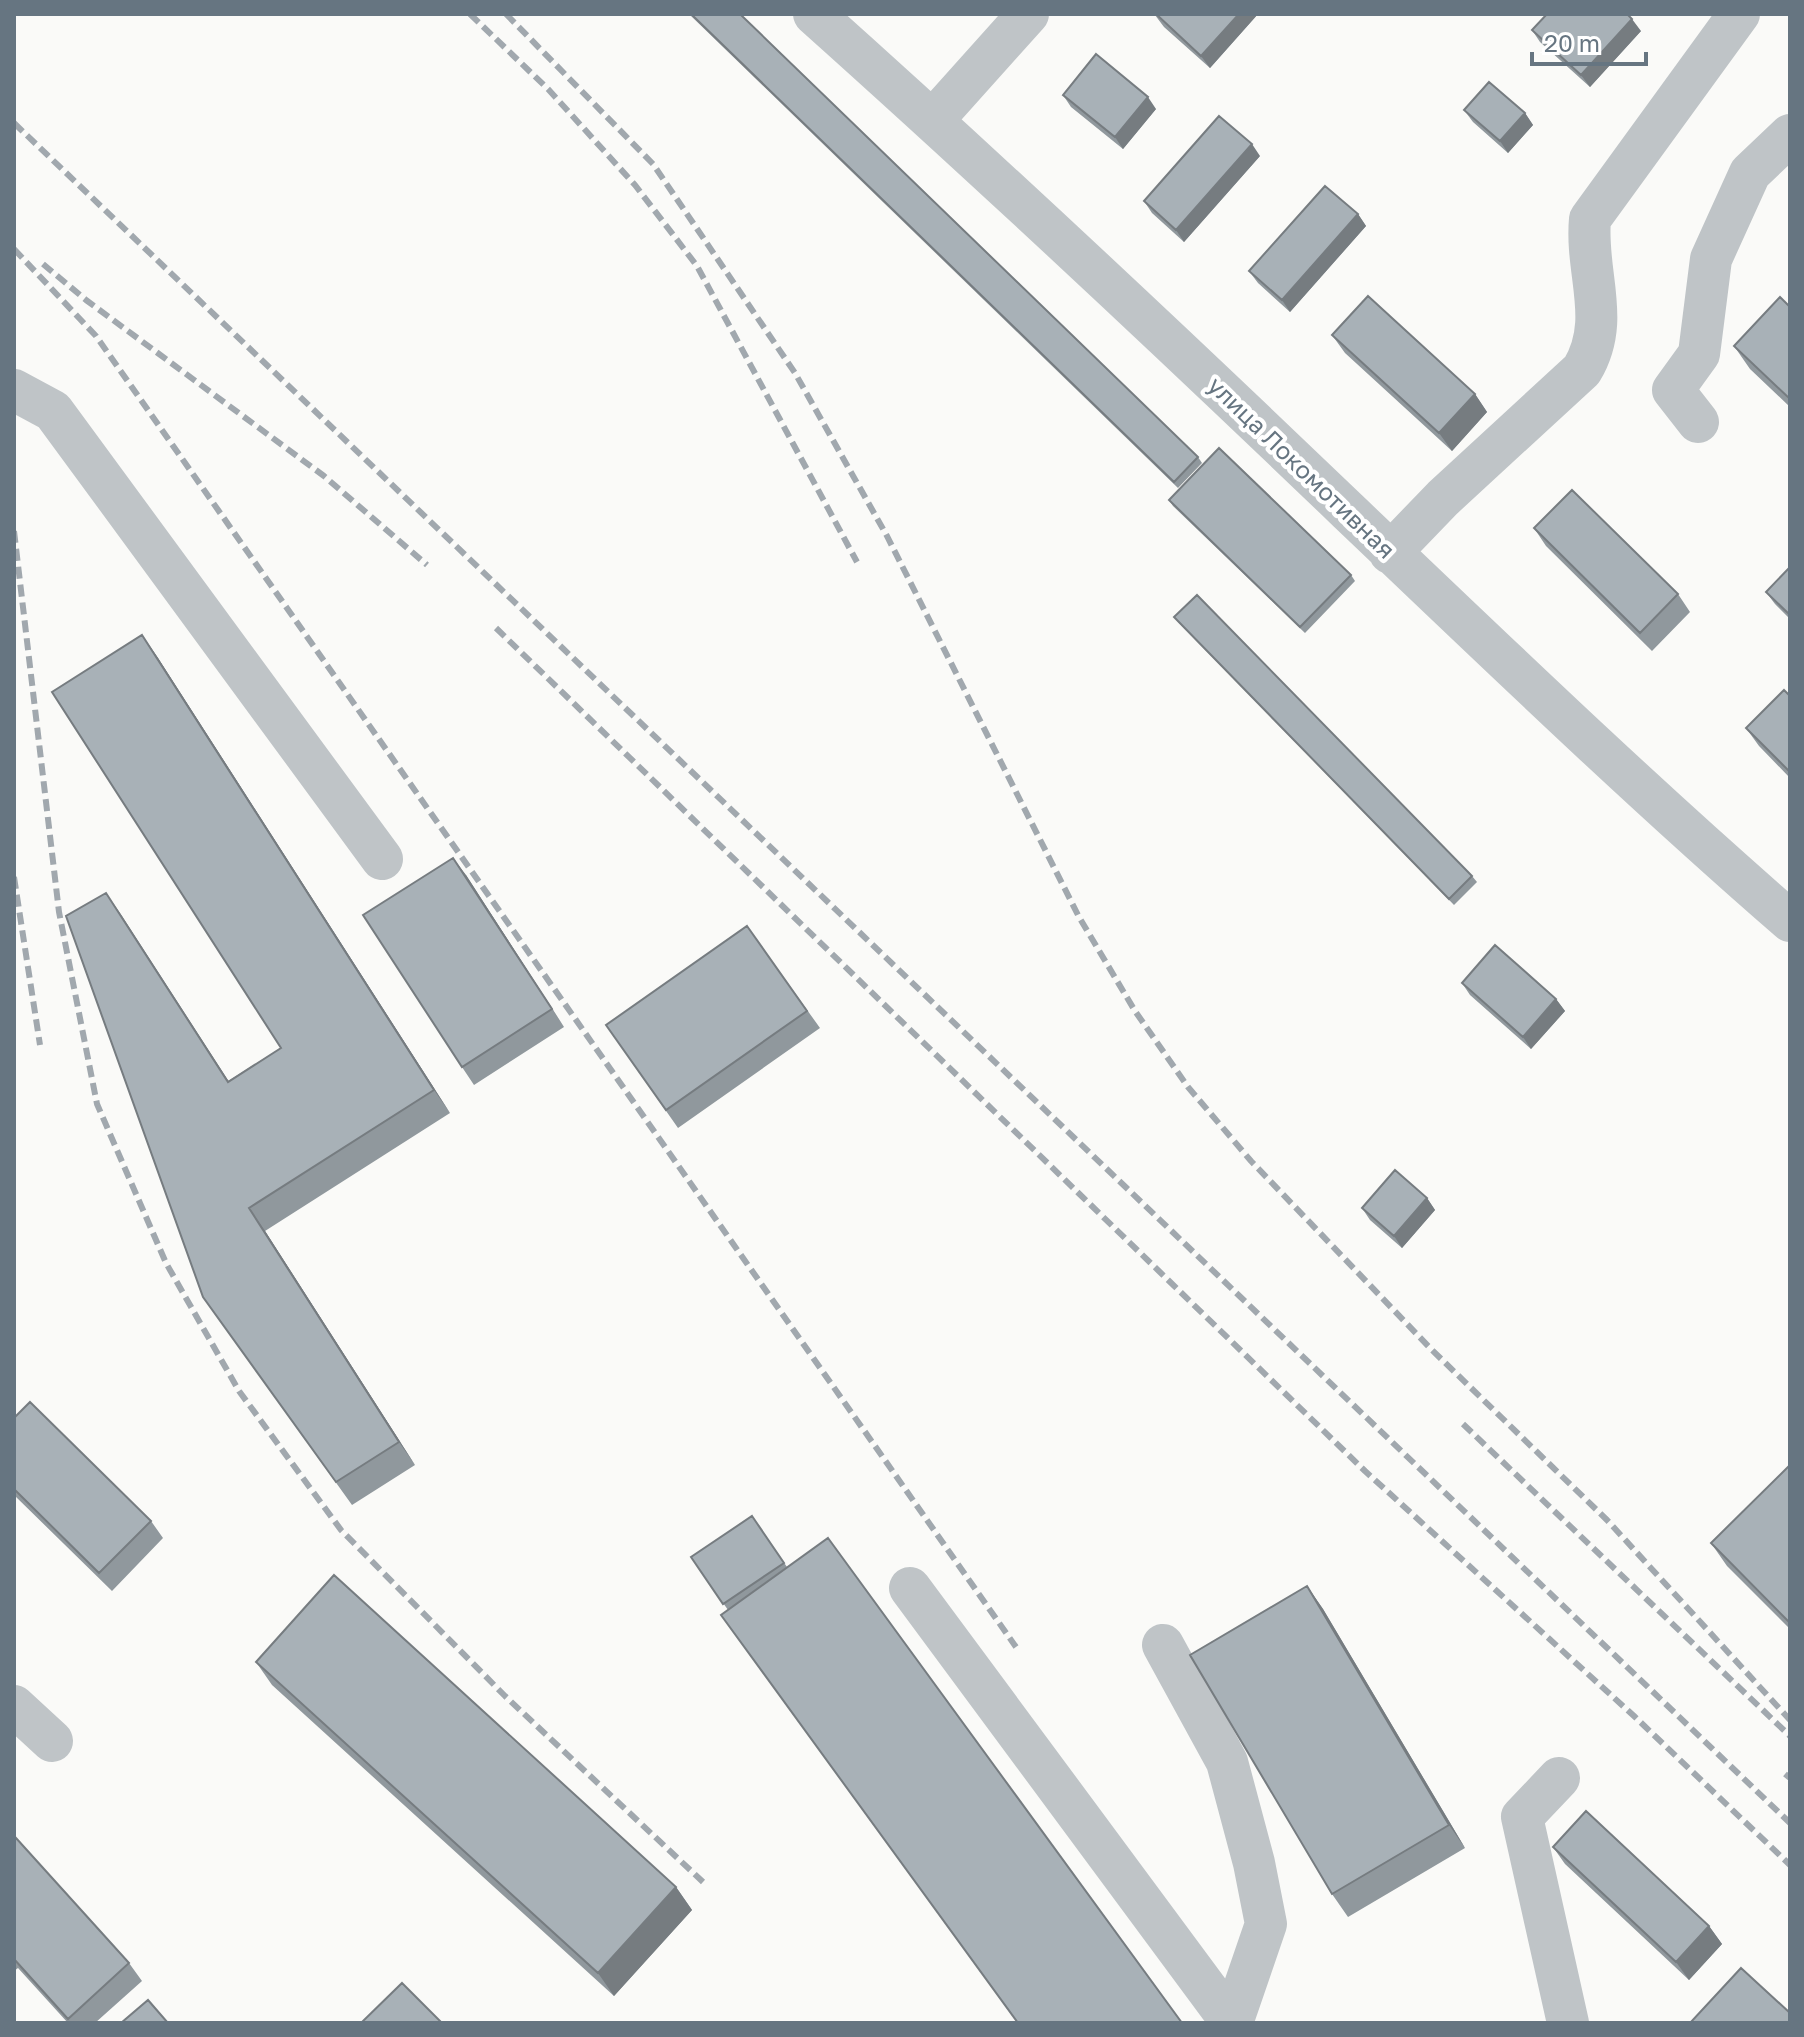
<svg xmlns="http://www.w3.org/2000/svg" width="1804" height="2037" viewBox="0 0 1804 2037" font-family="'Golos Text',sans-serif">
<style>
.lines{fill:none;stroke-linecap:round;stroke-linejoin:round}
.minor{stroke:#bfc4c7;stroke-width:42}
.rail{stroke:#a1a8ae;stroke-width:6;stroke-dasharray:12 6;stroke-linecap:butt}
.wall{fill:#90989d}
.shaded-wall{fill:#767c80}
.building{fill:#a8b1b7;stroke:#767c80;stroke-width:2}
.labels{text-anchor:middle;stroke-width:8;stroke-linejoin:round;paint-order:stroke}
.street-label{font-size:24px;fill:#667581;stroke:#fff}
</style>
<rect width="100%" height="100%" fill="#fafaf8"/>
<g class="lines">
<path class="minor" d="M814,14C995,176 1173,343 1348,511C1494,650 1638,789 1790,921
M933,120L1028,14
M14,390L53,411L382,859
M1698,422L1673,390L1699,354L1711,259L1750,173L1790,135
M1390,553L1443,498L1582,370C1612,320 1585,274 1590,219L1739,14
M910,1588L1232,2023
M1163,1645L1227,1762L1254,1863L1266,1924L1232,2023
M14,1706L52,1741
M1559,1778L1522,1817L1568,2023"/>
<path class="rail" d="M470,14L548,89L635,185L697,266L857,562
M506,14L653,164L795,373L887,536L1079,917L1135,1011L1188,1087L1251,1161L1432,1350L1607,1520L1790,1720
M14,123L1790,1823
M14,249L96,336L1016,1647
M43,264L86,300L324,476L427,565
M14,531L59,912L97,1104L166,1263L239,1391L341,1530L505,1696L703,1882
M496,628L1365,1471L1634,1716L1790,1865
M14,877L40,1045
M1463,1424L1790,1736
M1785,1774L1790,1778"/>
</g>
<path class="wall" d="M689,14H740L1198,457L1202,463L1178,488Z
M1258,14L1210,68L1164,27L1155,15Z
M1532,30L1641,31L1590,87L1540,42Z
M1063,95L1156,109L1123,149L1071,107Z
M1464,110L1525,113L1533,125L1508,153L1473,122Z
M1260,156L1184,242L1152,213L1144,201Z
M1358,214L1366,226L1290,312L1258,283L1249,271Z
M1790,307V407L1750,369L1734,346Z
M1332,335L1475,394L1487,412L1452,451L1345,353Z
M1169,500L1351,575L1355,581L1305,633L1173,506Z
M1534,528L1678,594L1690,612L1652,651L1546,546Z
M1790,567V619L1775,604L1766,592Z
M1174,617L1472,876L1477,882L1454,905L1179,623Z
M142,635L158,658L450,1113L265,1231L415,1465L352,1505L203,1297L106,893L228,1081L281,1048Z
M1790,696V778L1759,746L1746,728Z
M466,875L564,1027L474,1085L462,1067Z
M747,926L820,1028L678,1128L606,1025Z
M1462,983L1556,999L1565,1011L1531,1049L1470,995Z
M1427,1198L1435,1210L1402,1248L1370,1220L1362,1208Z
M14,1418L151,1521L163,1538L112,1591L14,1495Z
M1790,1465V1629L1727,1566L1711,1543Z
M752,1516L787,1567L728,1610L691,1557Z
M1307,1586L1323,1609L1465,1848L1348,1917L1332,1894Z
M256,1662L676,1887L692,1910L614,1996L272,1685Z
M14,1840L129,1963L142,1981L95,2023H68L18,1968L14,1971Z
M1553,1847L1709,1926L1722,1944L1689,1980L1565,1864Z"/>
<path class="shaded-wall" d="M1239,14H1258L1210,68L1201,56Z
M1632,19L1641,31L1590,87L1581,75Z
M1148,97L1156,109L1123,149L1115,137Z
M1525,113L1533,125L1508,153L1500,141Z
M1252,144L1260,156L1184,242L1176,230Z
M1358,214L1366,226L1290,312L1282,300Z
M1475,394L1487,412L1452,451L1439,433Z
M142,635L158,658L450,1113L434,1090Z
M453,858L466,875L564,1027L552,1009Z
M106,893L122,916L244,1105L228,1082Z
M1556,999L1565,1011L1531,1049L1523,1037Z
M1427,1198L1435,1210L1402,1248L1394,1236Z
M249,1208L265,1231L415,1465L399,1442Z
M1307,1586L1323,1609L1465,1848L1449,1825Z
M676,1887L692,1910L614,1996L598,1973Z
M1709,1926L1722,1944L1689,1980L1676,1962Z"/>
<path class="building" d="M691,14H740L1198,457L1174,482Z
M1156,14H1239L1201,56Z
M1547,14H1627L1632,19L1581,75L1532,30Z
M1096,54L1148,97L1115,137L1063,95Z
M1489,82L1525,113L1500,141L1464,110Z
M1219,116L1252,144L1176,230L1144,201Z
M1325,186L1358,214L1282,300L1249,271Z
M1368,296L1475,394L1439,433L1332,335Z
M1780,297L1790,307V399L1734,346Z
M1219,448L1351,575L1300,627L1169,500Z
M1572,490L1678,594L1640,633L1534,528Z
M1790,567V615L1766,592Z
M1197,595L1472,876L1449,899L1174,617Z
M142,635L434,1090L249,1208L399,1442L336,1482L203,1297L66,916L106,893L228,1082L281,1048L52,692Z
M1784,690L1790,696V772L1746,728Z
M453,858L552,1009L462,1067L363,915Z
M747,926L807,1011L666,1110L606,1025Z
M1495,945L1556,999L1523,1037L1462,983Z
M1395,1170L1427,1198L1394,1236L1362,1208Z
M30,1402L151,1521L99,1573L14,1489V1418Z
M1790,1465V1623L1711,1543Z
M752,1516L784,1563L723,1604L691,1557Z
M828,1538L1182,2023H1018L721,1615Z
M334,1575L676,1887L598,1973L256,1662Z
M1307,1586L1449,1825L1332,1894L1190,1655Z
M1586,1811L1709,1926L1676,1962L1553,1847Z
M16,1838L129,1963L68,2019L14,1959V1840Z
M1741,1968L1790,2013V2023H1690Z
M402,1983L442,2023H361Z
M148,2000L168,2023H121Z"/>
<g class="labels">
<g class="street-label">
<text transform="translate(1301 468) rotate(44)" y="8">улица Локомотивная</text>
</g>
</g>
<rect width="1804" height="2037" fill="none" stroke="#667581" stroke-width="32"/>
<path d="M1532 52v12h114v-12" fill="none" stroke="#667581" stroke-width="4"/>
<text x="1544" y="52" font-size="24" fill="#667581" stroke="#ffffff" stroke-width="6" paint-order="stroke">20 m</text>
</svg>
